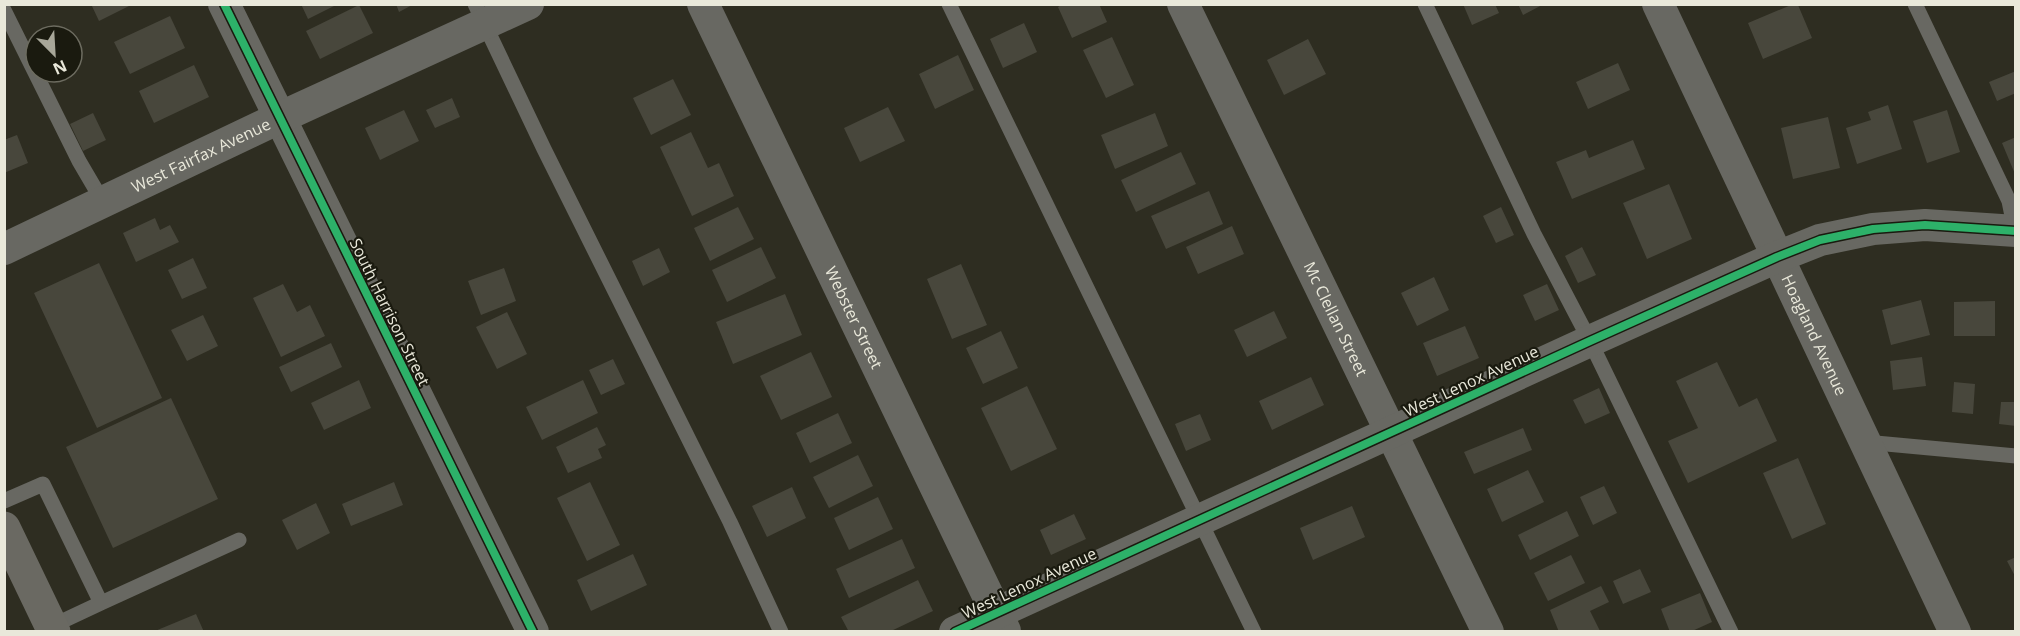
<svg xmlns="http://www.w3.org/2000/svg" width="2020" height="636" viewBox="0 0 2020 636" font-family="'Open Sans',sans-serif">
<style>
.building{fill:#48473c}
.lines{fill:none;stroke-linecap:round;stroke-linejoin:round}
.lane{stroke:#686862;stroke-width:15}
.street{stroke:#686862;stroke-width:32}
.secondary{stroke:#6a6962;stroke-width:33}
.cycleway-casing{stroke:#1a1a0f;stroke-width:11}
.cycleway{stroke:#2db169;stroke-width:8}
.labels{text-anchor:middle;stroke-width:4.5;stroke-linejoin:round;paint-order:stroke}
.street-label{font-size:16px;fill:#e9e8da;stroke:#1a1a0f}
</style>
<rect width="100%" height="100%" fill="#2e2d21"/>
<path class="building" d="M91,4H133L99,21Z
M301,4H338L308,19Z
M396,4H414L399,12Z
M1063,4H1099L1107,22L1072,38L1058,7Z
M1463,4H1495L1499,13L1472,25Z
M1518,4H1544L1523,15Z
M359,5L373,33L320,59L306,31Z
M1791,5H1798L1812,38L1763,59L1748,23Z
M170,16L185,48L130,74L114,42Z
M1024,23L1037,52L1003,68L990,39Z
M1112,37L1134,85L1106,98L1083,50Z
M1308,39L1326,74L1284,95L1267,60Z
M958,55L974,90L935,109L919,74Z
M1618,63L1630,90L1588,109L1576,82Z
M194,65L209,97L154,123L139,91Z
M2016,71V93L1997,101L1989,82Z
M673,79L691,115L651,135L633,98Z
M452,98L460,117L435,128L426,110Z
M1888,105L1902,149L1857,164L1846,128L1871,120L1868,112Z
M888,107L905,141L860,162L844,128Z
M404,110L419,141L380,160L365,128Z
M1947,110L1960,152L1927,163L1913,121Z
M93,113L106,140L83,151L70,124Z
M1155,113L1168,146L1115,169L1101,135Z
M1828,117L1840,168L1793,179L1781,128Z
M691,132L708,168L719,163L734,196L692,216L660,147Z
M17,135L28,163L4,173V140Z
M2016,137V174H2015L2002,143Z
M1633,140L1645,169L1572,199L1556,162L1586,150L1589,158Z
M1181,152L1196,184L1136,212L1121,180Z
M1669,184L1692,239L1647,259L1623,203Z
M1209,191L1223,224L1166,249L1151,216Z
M738,207L754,239L710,261L694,228Z
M1501,207L1514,235L1496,243L1483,216Z
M155,218L160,230L170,225L179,242L136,262L123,233Z
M1232,226L1244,254L1198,274L1186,247Z
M761,247L776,278L727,302L712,270Z
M1582,247L1596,275L1578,283L1565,256Z
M659,248L670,272L643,286L632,261Z
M193,258L207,288L182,299L168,270Z
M99,263L162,398L97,428L34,293Z
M961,264L987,325L952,339L927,279Z
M504,268L516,301L481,315L468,281Z
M1434,277L1449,310L1417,326L1401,293Z
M283,284L297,312L310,305L325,336L281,357L253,298Z
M1547,284L1559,310L1535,321L1523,295Z
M785,294L802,335L733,364L716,322Z
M1921,300L1930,335L1891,345L1882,310Z
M1995,301V336H1954V302Z
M1274,311L1287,338L1247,357L1234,330Z
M507,312L527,354L497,369L476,327Z
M203,315L218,346L187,361L171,330Z
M1465,326L1479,358L1437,376L1423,343Z
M1001,331L1018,368L983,384L966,348Z
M331,343L342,367L291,392L279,367Z
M811,352L832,397L781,420L760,376Z
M1922,357L1926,386L1893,390L1890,361Z
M613,359L625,384L601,395L589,370Z
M1717,362L1739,407L1757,398L1777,441L1688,483L1668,441L1698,428L1676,381Z
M1311,377L1324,405L1272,430L1259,401Z
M359,380L371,408L324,430L311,403Z
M583,380L598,413L542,440L526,407Z
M1954,382L1975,384L1973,414L1952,412Z
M1027,386L1057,449L1011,471L981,408Z
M1599,388L1610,413L1585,424L1573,400Z
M171,398L218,499L113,548L66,447Z
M2001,402H2016V426L1999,424Z
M838,413L852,443L810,463L796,433Z
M1200,414L1211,440L1186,451L1175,424Z
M597,427L606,445L598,449L602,458L568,473L556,447Z
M1523,428L1532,450L1474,474L1464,452Z
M858,455L873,486L829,508L813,477Z
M1798,458L1826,524L1792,539L1763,473Z
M1528,470L1544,502L1502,522L1487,489Z
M394,482L403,505L351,526L342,504Z
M590,482L620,545L587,561L557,498Z
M1604,486L1617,513L1593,525L1580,497Z
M792,487L806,518L767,537L752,506Z
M878,497L893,529L849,550L834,518Z
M316,503L330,533L297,550L282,520Z
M1352,506L1365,537L1313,560L1300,528Z
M1567,511L1579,536L1530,560L1518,535Z
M1074,514L1086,539L1051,555L1040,530Z
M902,539L915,568L849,598L836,569Z
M633,554L647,585L591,611L577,580Z
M1571,555L1585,583L1548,601L1534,573Z
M2016,557V578L2007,561Z
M1640,569L1651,592L1623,604L1613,581Z
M918,580L933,611L889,632H849L841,617Z
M1601,586L1609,602L1590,611L1600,631L1559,632L1550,610Z
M1700,593L1712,622L1690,632H1670L1661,609Z
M196,614L204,632H155V631Z"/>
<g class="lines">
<path class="lane" d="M475,4L544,149L730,522L781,632
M949,4L1254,632
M1425,4L1534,234L1590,341L1731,632
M1915,4L2009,201L2015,231
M4,10L79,161L103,202
M1865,442L2016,456
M4,501L43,484L101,603L239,540
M52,626L101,603"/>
<g class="street">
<path d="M224,4L533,632"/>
<path id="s1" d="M703,4L1005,631"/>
<path id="s2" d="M1183,4L1488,632"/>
<path id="s3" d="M1658,4L1955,632"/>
<path id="s4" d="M4,249L279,118L528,4"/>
<path d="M955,632L1590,341L1777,257L1820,240L1873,229L1925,225L2016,231"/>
</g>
<path class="secondary" d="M4,528L54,632"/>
<g class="cycleway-casing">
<path id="cycleway" d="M224,4L533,632
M955,632L1590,341L1777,257L1820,240L1873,229L1925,225L2016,231"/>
</g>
<use href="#cycleway" class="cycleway"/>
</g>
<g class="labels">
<g class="street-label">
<text dy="6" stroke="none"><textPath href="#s4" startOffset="218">West Fairfax Avenue</textPath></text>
<text transform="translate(390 312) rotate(64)" y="6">South Harrison Street</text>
<text dy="6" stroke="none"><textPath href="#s1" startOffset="348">Webster Street</textPath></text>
<text dy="6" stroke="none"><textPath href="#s2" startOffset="350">Mc Clellan Street</textPath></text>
<text dy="6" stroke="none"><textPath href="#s3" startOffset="366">Hoagland Avenue</textPath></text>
<text transform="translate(1471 381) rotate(-25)" y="6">West Lenox Avenue</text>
<text transform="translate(1029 583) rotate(-25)" y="6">West Lenox Avenue</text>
</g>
</g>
<rect width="2020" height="636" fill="none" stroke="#e9e8da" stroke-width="12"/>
<g transform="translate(54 54) rotate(156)"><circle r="28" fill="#1a1a0f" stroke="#6d6c60" stroke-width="1.5"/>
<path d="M0-4.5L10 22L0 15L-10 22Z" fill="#a8a799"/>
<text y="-9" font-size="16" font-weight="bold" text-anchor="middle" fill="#e9e8da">N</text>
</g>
</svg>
